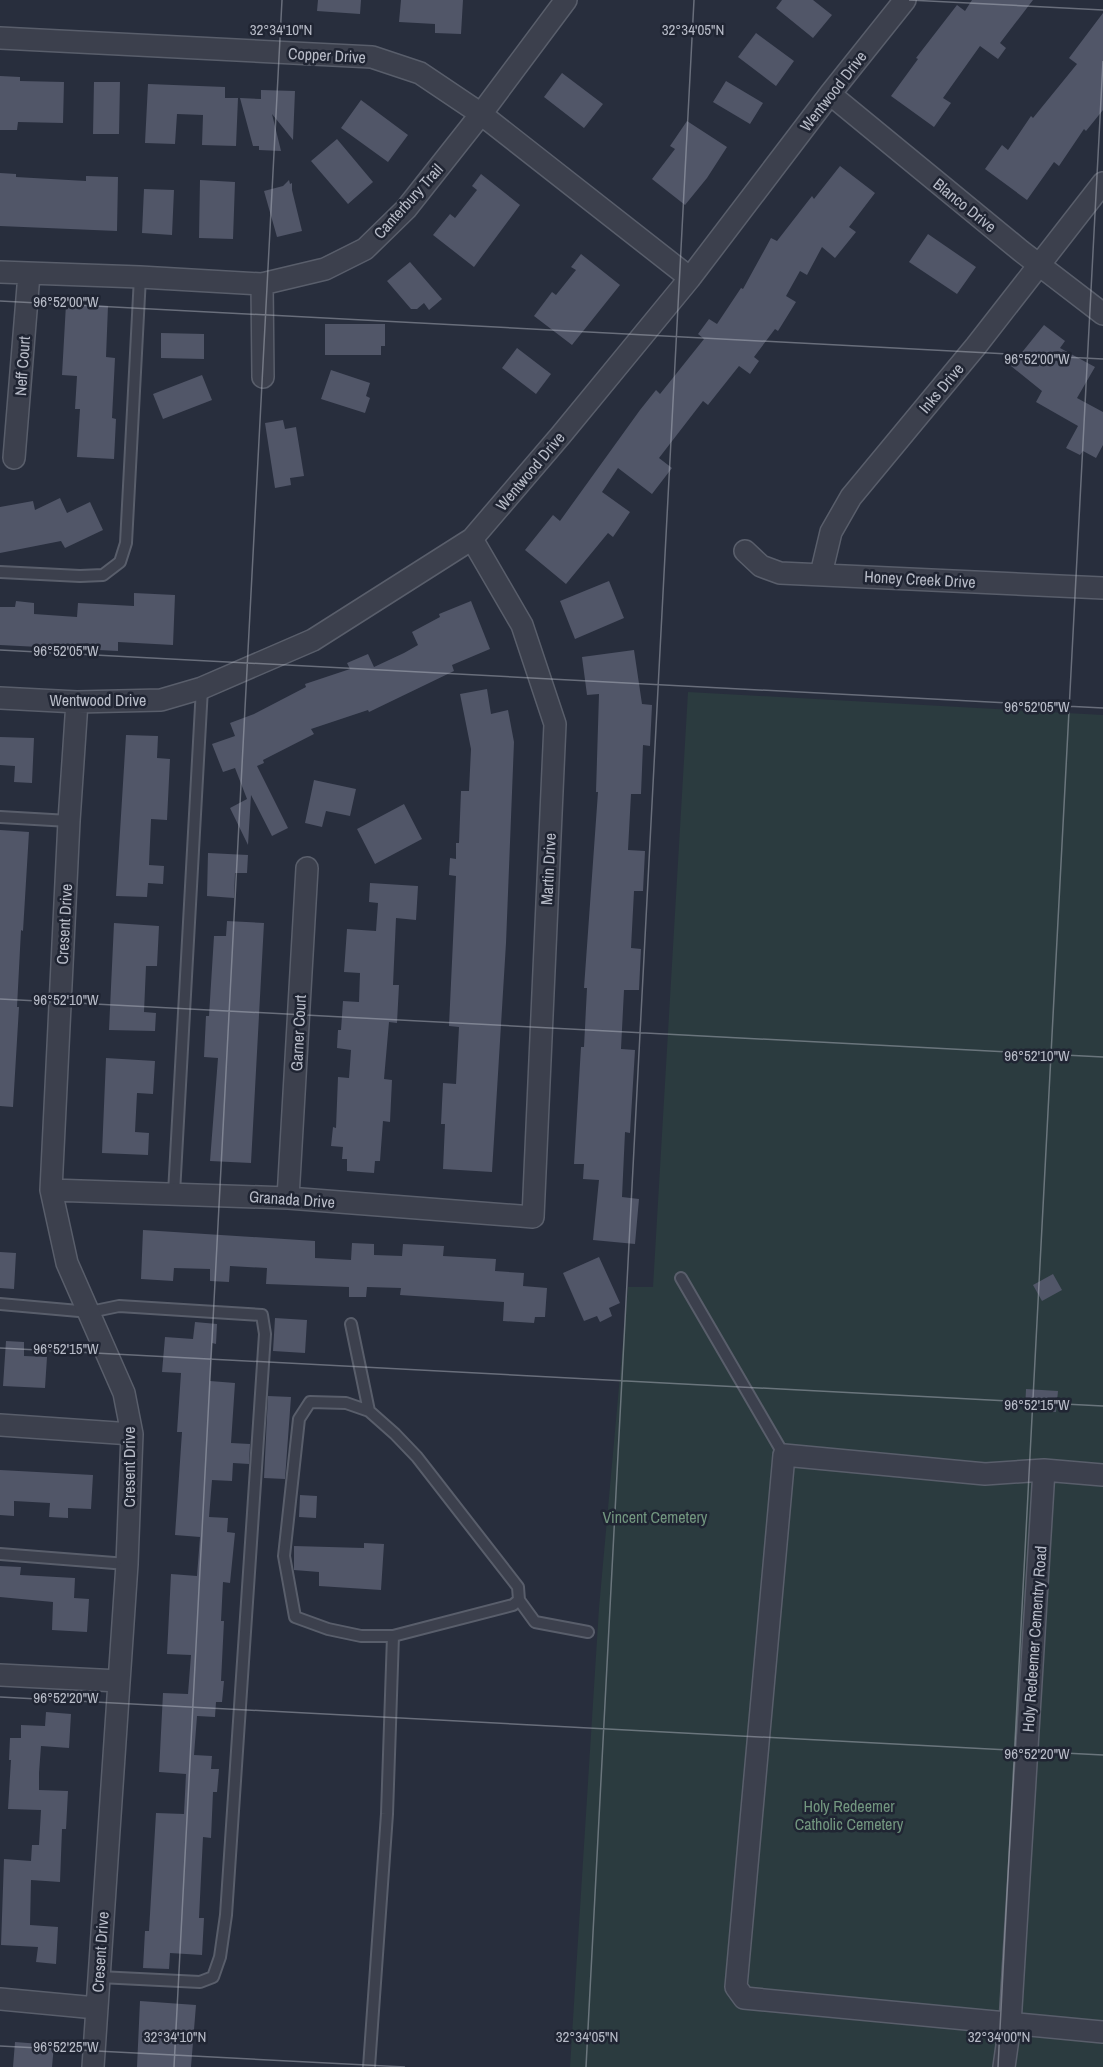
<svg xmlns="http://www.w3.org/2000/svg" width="1103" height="2067" viewBox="0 0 1103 2067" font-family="'Archivo Narrow',sans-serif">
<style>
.green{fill:#2b3b3f}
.building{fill:#515668}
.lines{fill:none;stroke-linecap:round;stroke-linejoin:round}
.lane-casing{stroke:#595e6b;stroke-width:14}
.street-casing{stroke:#595e6b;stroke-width:24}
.lane{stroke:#3c404d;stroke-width:10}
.street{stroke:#3c404d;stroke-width:21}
.ticks{fill:none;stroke:#b8bcc8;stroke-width:1.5;stroke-opacity:0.45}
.labels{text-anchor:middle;stroke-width:5;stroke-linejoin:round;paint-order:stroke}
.street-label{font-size:16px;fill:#b8bcc8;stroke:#202533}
.park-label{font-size:16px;fill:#72967f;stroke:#202533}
.ticks-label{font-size:15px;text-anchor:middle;fill:#b8bcc8;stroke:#202533;stroke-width:5;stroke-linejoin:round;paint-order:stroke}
</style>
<rect width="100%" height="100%" fill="#282e3d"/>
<path class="green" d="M688,692L1103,715V2067H570L599,1608L628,1287H653Z"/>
<path class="building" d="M318,0H361L360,14L317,11Z
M401,0H463L461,34L435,33V24L399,22Z
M782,0H813L832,15L813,38L776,8Z
M972,0H1033L1000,43L1006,48L998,59L980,46L943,98L951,103L934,127L891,96L918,59L916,58L957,5L965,11Z
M1103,13V110L1086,131L1084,129L1059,166L1054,162L1027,200L985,169L1002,145L1008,150L1031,116L1033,118L1077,64L1069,58Z
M756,33L794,61L776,86L738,57Z
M562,73L603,104L584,128L544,97Z
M0,76L20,77V81L64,82L63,123L18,122L17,130H0Z
M726,81L763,103L750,124L713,102Z
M94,82H120L119,134H93Z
M148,84L225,87V98H238L236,146L202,145L203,115L177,114L175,144L145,143Z
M261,90L295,91L293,140L272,114L281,151L259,150V146H253L240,98L261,99Z
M361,100L408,135L388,162L341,128Z
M687,121L727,147L707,178L685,205L652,179L675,149L670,146Z
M337,139L373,182L348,204L311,161Z
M840,166L875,193L849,227L856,232L835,258L822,247L807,275L800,271L786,296L796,302L778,331L775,329L754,357L759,361L750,374L739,366L708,405L703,401L659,458L672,468L652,494L618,468L602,492L630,512L613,537L608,533L566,584L525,550L553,515L560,521L640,410L656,390L660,394L704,339L698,334L709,319L717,324L741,288L743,289L771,238L777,241L812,196L814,199Z
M0,173L16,174V177L86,181V176L118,177L117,231L0,226Z
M481,174L520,205L474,267L433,235L450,214L455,218L477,190L472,186Z
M200,180L235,182L233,239L199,238Z
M289,180L290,184L292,183V190L302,231L277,237L264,191L283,186Z
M144,189L174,190L172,235L142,233Z
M928,234L976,267L957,294L909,262Z
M581,254L620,285L572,345L534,316L552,292L556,295L576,270L571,267Z
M410,262L442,299L429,310L424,303L417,309H411L387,281Z
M66,304L108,306L106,357L115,358L112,418L116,419L114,459L77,457L80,409H75L77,376L62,375Z
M325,324H385V346H381V355H325Z
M1044,325L1065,341L1060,348L1095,367L1077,398L1103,412V445L1096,458L1083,451L1080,455L1066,448L1078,426L1036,402L1042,391L1011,366Z
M161,333L204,334V359L161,358Z
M517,348L551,374L536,394L502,368Z
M331,370L370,383L366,396L370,398L365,413L321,399Z
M202,375L212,400L163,419L153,394Z
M283,420L285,429L296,427L304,476L290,478L291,485L275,488L265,423Z
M60,498L67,513L90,502L103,530L65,548L61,541L0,553V507L33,501L35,510Z
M609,581L624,618L575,639L560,601Z
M134,593L175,595L173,645L118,642V651L0,645V607H15L16,601L34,603V614L77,617L78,603L134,606Z
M471,601L490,649L452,665L454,671L369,712L368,710L311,729L314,734L263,760L264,763L257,766L288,828L272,836L251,795L248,845L230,808L247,799L235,768L223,772L212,744L235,736L230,723L254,714L306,687L305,684L350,669L347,663L368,654L374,667L404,653L418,645L412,632L440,617L439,614Z
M634,650L642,704L652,705L650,746L643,745L641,794H631L628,850L645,851L643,891H634L631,948L641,949L639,990H624L621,1049L635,1050L630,1133L625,1132L622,1197L639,1199L635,1244L593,1240L599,1180L583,1179L584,1164H574L581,1047H584L587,988H584L598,792H596L599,694L587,695L582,657Z
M487,689L491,714L508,710L514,742L506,943L492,1172L443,1169L445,1124H441L443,1083L456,1084L459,1027L449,1026L456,876L449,875L450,858L456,859V843H459L461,791H469L471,749L460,694Z
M126,735L158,736L157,758L170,759L167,820L151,819L149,865L164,866L163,884L148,883L147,897L116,896Z
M0,737L34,738L32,783L14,782L15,766L0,765Z
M314,780L356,789L350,816L326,811L322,827L305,823Z
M404,804L422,839L375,864L357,829Z
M0,830L29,832L23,931L21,930L17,1007H19L13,1107L0,1106Z
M208,853L248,855L247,873H235L234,898L207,896Z
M370,883L418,886L416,920L396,918L393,985H399L397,1023L389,1022L384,1079L392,1080L390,1122L383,1121L380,1161H375L374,1173L347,1171V1159H342L343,1147L331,1146L333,1127L336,1128L338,1077L349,1078L351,1050L337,1048L338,1030H341L343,1001L359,1002L360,973L344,972L347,929L376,931L378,903L369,902Z
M227,921L264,923L251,1163L210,1161L218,1058L204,1057L206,1016H209L214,936H226Z
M114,923L159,926L157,966H146L144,1012L156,1013L155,1031L109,1030Z
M106,1058L155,1061L153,1094L137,1093L135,1132L149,1133L148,1155L102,1153Z
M143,1230L315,1241V1258L351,1260L352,1243L374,1244V1255L402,1256L403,1244L444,1246L443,1256L496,1259L495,1271L524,1273L523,1286L547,1288L545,1317H535L534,1323L503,1321L504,1302L400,1295L401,1288L367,1287L366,1297H349V1287L266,1284L267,1268L230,1266L229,1282L210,1281V1269L174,1268L173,1281L141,1279Z
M0,1252L16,1253L14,1289L0,1288Z
M599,1257L620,1303L609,1308L612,1316L600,1322L597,1316L584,1321L563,1273Z
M1053,1274L1062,1290L1042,1301L1033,1285Z
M275,1318L307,1320L305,1353L273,1351Z
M195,1322L217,1324L216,1344L212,1343L210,1381L235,1383L231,1443L250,1444L249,1464L233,1463L232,1481L212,1480L209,1517L228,1518L227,1532L235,1533L230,1583L223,1582L221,1621H224L221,1681H224L222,1702H216L215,1717L197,1716L194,1755L212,1756L211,1769H219L217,1792H213L211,1838L203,1837L199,1918H204L202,1955L170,1953L169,1969L143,1968L145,1931H149L156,1813L184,1814L186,1774L159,1772L163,1693L188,1694L191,1655L167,1654L171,1574L197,1576L200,1537L175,1535L182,1432H177L181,1373L162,1372L165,1337L193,1339Z
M6,1341L24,1342V1356L47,1357L45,1388L3,1386Z
M1026,1389L1058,1391L1056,1412L1025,1410Z
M268,1396L291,1397L285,1479L264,1478Z
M0,1470L93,1475L91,1509L68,1508V1518L49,1517L50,1503L14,1501V1516L0,1515Z
M300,1495L317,1496L316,1518L299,1517Z
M364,1543L384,1544L381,1590L319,1586V1572L294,1570V1546L364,1548Z
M0,1566L21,1567L20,1575L75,1578L74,1598L89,1599L87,1632L52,1630L53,1602L0,1597Z
M46,1712L71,1714L69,1748L41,1746L39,1773V1790L68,1791L66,1829H62L60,1882L31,1880L30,1925L58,1927L56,1964L36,1962L38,1947L1,1945L4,1859L31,1861L32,1845H39L41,1810L8,1809L11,1760H9L10,1738H21V1725L45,1726Z
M140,2001L196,2005L191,2067H137Z
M15,2042L54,2045L52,2067H13Z"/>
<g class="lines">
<g class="lane-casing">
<path id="lane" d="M0,572L80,576L103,575L120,562L126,543L140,277
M0,817L69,821
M174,1193L202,688
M681,1278L784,1455
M0,1304L90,1312L119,1306L262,1315L265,1334L226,1915L220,1957L213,1977L200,1982L99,1977
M351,1324L369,1411
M0,1554L127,1564
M519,1600L518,1587L417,1457L395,1434L369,1411L346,1403L310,1402L299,1419L284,1556L295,1617L328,1629L361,1636H393L513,1605L519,1600L535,1622L588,1632
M369,2067L387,1814L393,1636"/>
</g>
<g class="street-casing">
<path id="street" d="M0,38L372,57L420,73L481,114L690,278
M830,94L1021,251L1103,314
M0,272L140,277L262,284L325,269L365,249L406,209L481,114L566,0
M262,284L263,377
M14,458L29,274
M745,551L761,566L780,573L1103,588
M821,574L831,532L851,497L976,346L1103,183
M0,698L77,702L161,700L202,688L313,640L472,539L561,435L690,278L830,94L905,0
M77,702L69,821L51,1190L67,1263L124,1393L132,1434L127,1564L93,2067
M51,1190L288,1198L533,1217L555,724L522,625L472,539
M288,1198L307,868
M0,1425L132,1434
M1103,1475L1044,1470L985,1474L784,1455L736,1987L744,1998L1103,2032
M0,1675L119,1681
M0,1999L96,2008
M1004,2067L1010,2024L1044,1470"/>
</g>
<use href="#lane" class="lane"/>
<use href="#street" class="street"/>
</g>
<path class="ticks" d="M909,0L1103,10M0,301L1103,359M0,650L1103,708M0,999L1103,1057M0,1348L1103,1406M0,1697L1103,1755M0,2046L405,2067M174,2067L282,0M586,2067L694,0M998,2067L1103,61"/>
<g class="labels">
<g class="street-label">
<text transform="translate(327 55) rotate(3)" y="6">Copper Drive</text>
<text transform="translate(833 91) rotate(-52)" y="6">Wentwood Drive</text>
<text transform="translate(408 201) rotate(-48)" y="6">Canterbury Trail</text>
<text transform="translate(965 205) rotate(39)" y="6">Blanco Drive</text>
<text transform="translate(22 366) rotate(-86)" y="6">Neff Court</text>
<text transform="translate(941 388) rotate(-50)" y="6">Inks Drive</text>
<text transform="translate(530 471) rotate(-50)" y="6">Wentwood Drive</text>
<text transform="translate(920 579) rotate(3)" y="6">Honey Creek Drive</text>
<text x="98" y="706">Wentwood Drive</text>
<text transform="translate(548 869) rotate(-87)" y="6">Martin Drive</text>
<text transform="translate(64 924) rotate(-87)" y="6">Cresent Drive</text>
<text transform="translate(298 1033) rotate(-87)" y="6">Garner Court</text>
<text transform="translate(292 1199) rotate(4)" y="6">Granada Drive</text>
<text transform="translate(129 1467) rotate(-90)" y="6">Cresent Drive</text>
<text transform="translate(1034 1639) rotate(-86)" y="6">Holy Redeemer Cementry Road</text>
<text transform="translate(100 1952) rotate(-86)" y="6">Cresent Drive</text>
</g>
<g class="park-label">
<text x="655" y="1523">Vincent Cemetery</text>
<text x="849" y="1812">Holy Redeemer<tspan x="849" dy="18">Catholic Cemetery</tspan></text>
</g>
</g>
<g class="ticks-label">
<text x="281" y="35">32°34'10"N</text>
<text x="693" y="35">32°34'05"N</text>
<text x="66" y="307">96°52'00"W</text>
<text x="1037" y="364">96°52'00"W</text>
<text x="66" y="656">96°52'05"W</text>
<text x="1037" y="712">96°52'05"W</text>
<text x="66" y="1005">96°52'10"W</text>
<text x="1037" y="1061">96°52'10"W</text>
<text x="66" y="1354">96°52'15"W</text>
<text x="1037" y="1410">96°52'15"W</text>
<text x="66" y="1703">96°52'20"W</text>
<text x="1037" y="1759">96°52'20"W</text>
<text x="175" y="2042">32°34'10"N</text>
<text x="587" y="2042">32°34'05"N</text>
<text x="999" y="2042">32°34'00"N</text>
<text x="66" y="2052">96°52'25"W</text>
</g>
</svg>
